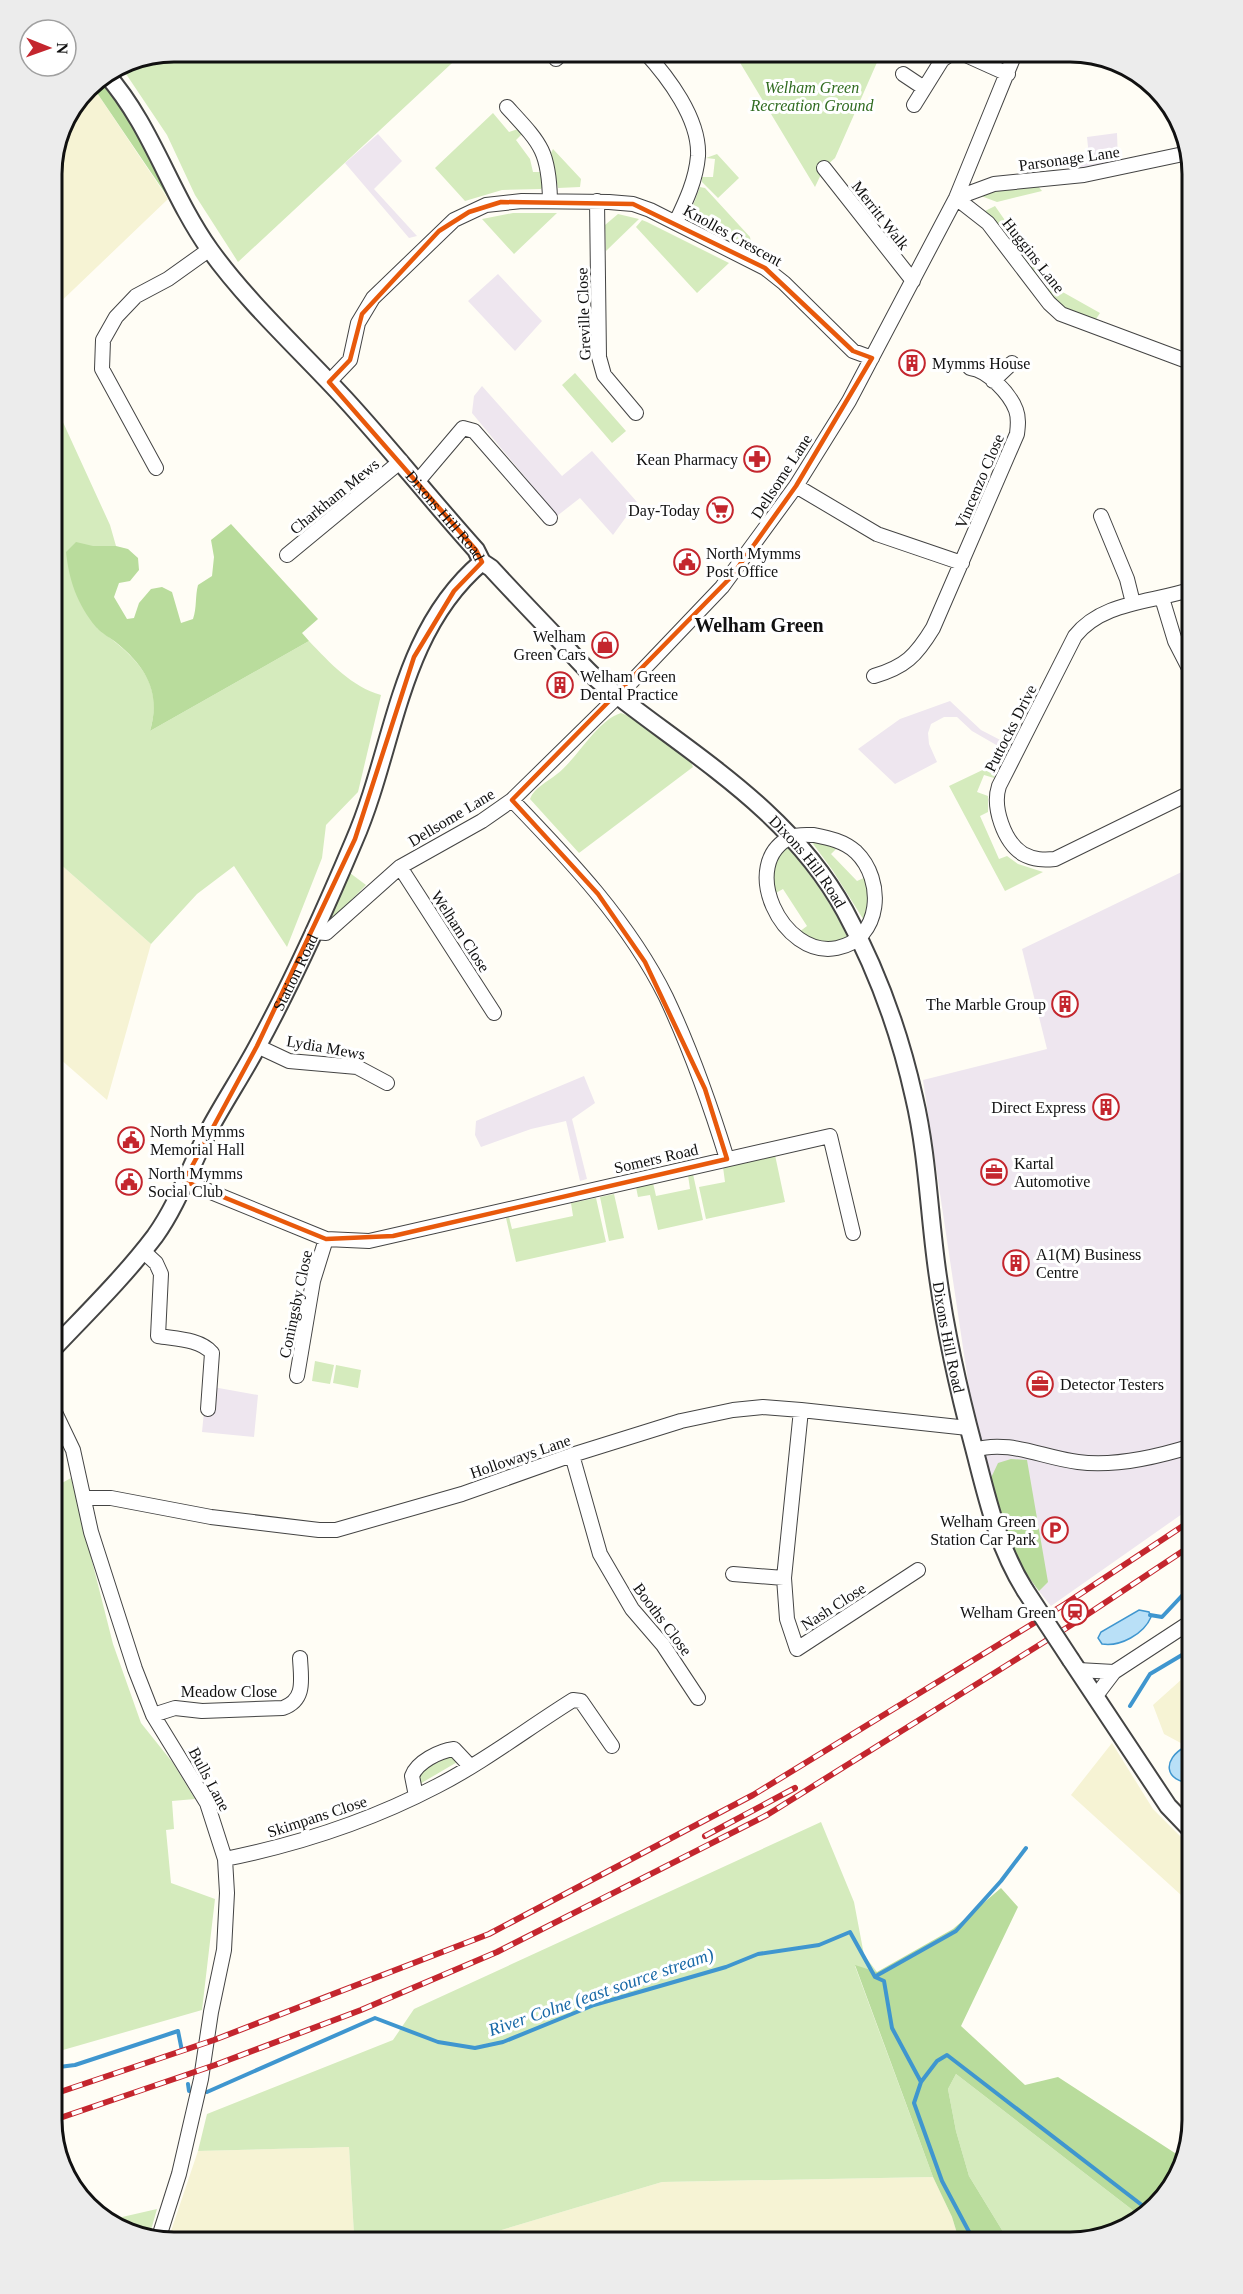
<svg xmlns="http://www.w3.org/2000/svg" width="1243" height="2294" viewBox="0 0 1243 2294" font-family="Georgia,serif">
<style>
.industrial{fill:#eee6ef}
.farmland{fill:#f6f3d4}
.green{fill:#d5ebbd}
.forest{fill:#b9dc9c}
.water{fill:#b9e0f7;stroke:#3f96cf;stroke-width:1.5}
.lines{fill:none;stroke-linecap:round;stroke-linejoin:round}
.stream{stroke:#3f96cf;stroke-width:4}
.minor-casing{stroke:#444;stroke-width:16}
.tertiary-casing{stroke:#444;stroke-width:20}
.minor{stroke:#fff;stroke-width:14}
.tertiary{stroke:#fff;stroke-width:16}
.rail-casing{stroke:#c4262e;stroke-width:6}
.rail{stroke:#fff;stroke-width:4;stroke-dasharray:11;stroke-linecap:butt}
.tertiary-bridge-casing{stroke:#444;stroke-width:20;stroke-linecap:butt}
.tertiary-bridge{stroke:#fff;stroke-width:16}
.marked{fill:none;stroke:#e8590c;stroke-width:4.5;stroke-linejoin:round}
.labels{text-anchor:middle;stroke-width:6;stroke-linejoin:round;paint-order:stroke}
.park-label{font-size:16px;font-style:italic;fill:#2f6b1f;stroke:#fff}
.street-label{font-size:16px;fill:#111;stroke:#fff}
.poi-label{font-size:16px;fill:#111;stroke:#fff;text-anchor:start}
.water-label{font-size:18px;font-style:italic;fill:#1768a6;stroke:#fff}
.quarter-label{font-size:20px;font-weight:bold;fill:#111;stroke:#fff}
.rim{fill:none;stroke:#111;stroke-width:3}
</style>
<rect width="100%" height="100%" fill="#fffdf5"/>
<path class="industrial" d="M1117,133L1118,161L1080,168L1088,147L1087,137Z
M378,134L402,161L374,189L417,236L409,238L345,163Z
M498,274L542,321L515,351L468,301Z
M482,386L562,476L592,451L637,502L613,535L580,498L557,516L472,413L474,396Z
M950,701L981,730L1008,744L1005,750L972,731L957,717H944L931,724L928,733L929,744L937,762L895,784L858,749L900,719Z
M1192,867V1507L1051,1606L1020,1568L1000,1520L974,1421L923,1080L1047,1049L1022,949Z
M584,1076L595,1103L572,1119L587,1179L580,1181L566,1121L531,1129L481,1147L475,1135L476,1121Z
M209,1360L213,1387L258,1395L254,1437L202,1432Z"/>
<path class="farmland" d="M91,84L168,199L51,311V166L60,126Z
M51,856L151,944L107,1100L51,1051Z
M1192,1670V1749L1164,1734L1153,1705Z
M1112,1743L1153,1809L1192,1848V1905L1071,1795Z
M349,2147L354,2235L399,2241L468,2240L662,2182L933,2177L952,2217L960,2243H178L179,2240L170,2234L198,2151Z"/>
<path class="green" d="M174,51H465L238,262L195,195L167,135L120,65L127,60Z
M733,51H882L835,158L824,168L815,187Z
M493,113L509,132L518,129L523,133L516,140L530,159L533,172H543L544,185L541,189L502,190L465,201L435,168Z
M553,149L581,179L580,187L558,188L551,153Z
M717,154L739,178L718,198L702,182V177H713L715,159L706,158Z
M1038,186L1042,191L997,202L981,196L994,190Z
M700,187L705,188L750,237L751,242H741L697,219L692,208Z
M995,206L1043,275L1037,277L983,212Z
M513,213H557L514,254L482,219Z
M618,214L639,219L606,251L605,225Z
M642,220L647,222L729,263L697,293L636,227Z
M1052,286L1100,313L1094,322L1062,307L1044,291Z
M575,373L626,431L612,443L562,385Z
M51,396L110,525L116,546H93L97,628C134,656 165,680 150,731L309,641C330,663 352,687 381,695L358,792L326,825L322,858L287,947L234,866L197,894L151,944L51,856Z
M621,713L634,718L690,759L693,767L579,853L530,799C534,788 547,782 557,774C578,758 596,721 621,713Z
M993,765L997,766L994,778L984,775L977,792L988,796V812L980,816L999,859L1007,856L1018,864L1043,872L1005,891L949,786Z
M815,840L837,848L831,854L857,881L866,877L870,898L865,922L833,871L811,841Z
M788,847C811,875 832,904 847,936L846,940C829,949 814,941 799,932L807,926L783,889L774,894L771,890L776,854Z
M350,873L366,885L330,922L326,919Z
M775,1155L785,1202L706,1219L699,1187L725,1182L723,1167Z
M693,1174L703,1220L658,1230L650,1195L638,1197L636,1187L653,1183L656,1196L690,1189L688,1175Z
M614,1194L624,1238L609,1241L600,1197Z
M596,1198L606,1242L516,1262L506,1218L509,1217L512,1229L573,1216L571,1203Z
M315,1361L334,1365L330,1384L312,1381Z
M336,1365L361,1370L358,1388L333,1383Z
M71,1478L113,1644L141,1723L173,1763L195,1799L172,1801L174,1829L166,1830L171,1883L215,1899L202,2010L63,2050L51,2044V1489Z
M448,1753L459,1761L418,1785L417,1771Z
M821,1822L854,1902L864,1955L877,1972L855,1966L933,2177L662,2182L468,2240L399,2241L354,2235L349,2147L198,2151L207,2114L393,2040L414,2009Z
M956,2074L1139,2215L1117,2234L1069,2243H1004L1005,2235L969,2176L956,2131L948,2089Z
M87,2200L109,2220L157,2209L149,2237L105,2222Z"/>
<path class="forest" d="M101,77L138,127L186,224L91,84Z
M231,524L318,619L302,633L309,641L150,731C161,694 147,668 118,644C111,638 102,634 96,627C77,604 69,580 66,552L76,542L93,546H116L128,549L138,558L139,570L130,581L119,583L114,597L127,619L134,618L139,603L151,589L162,587L172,592L181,623L193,619C197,608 195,596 198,585L212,576L214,557L211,540Z
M1011,1459L1027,1460L1048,1582L1039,1591C1012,1557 1000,1521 990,1480L998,1463Z
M1001,1888L1018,1907L961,2026L1025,2085L1058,2077L1181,2157L1171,2189L1139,2215L956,2074L948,2089L956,2131L969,2176L1005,2235L1004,2243H960L952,2217L933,2177L855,1965L877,1972L953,1929Z"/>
<path class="water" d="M1139,1610L1149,1612L1151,1617C1144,1634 1120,1647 1102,1644L1098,1638L1101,1632Z
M1185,1747L1189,1749L1192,1783C1164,1782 1162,1759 1185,1747Z"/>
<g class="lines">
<path class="stream" d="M1190,1555L1192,1560
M1150,1615L1162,1617L1192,1585
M1130,1706L1150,1674L1192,1649
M876,1976L956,1931L1001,1881L1026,1848
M51,2068L75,2065L178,2031L182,2051
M188,2084L189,2091
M207,2092L375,2018L438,2042L475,2048L503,2042L594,2005L726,1967L758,1954L819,1945L850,1932L875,1977L884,1981L892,2028L921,2082
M975,2243L942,2181L914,2103L921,2082L937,2061L947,2055L1147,2209"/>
<g class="minor-casing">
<path id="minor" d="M644,51C668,77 700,119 698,156C696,180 686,201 676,222
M957,51L1008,74
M556,59L564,51
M903,74L924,88
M914,105L942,60L955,51
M507,107C540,143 549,150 550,200
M824,168L913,281
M956,198L988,223L1049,303L1061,314L1192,363
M956,198L994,184L1084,175L1188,153
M597,201L599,357L604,375L636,413
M993,381L1012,363
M329,382L350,360L358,323L373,298L454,220L486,205L522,201L609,202L633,204L650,210L765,268L784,283L853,351L872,358
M156,468L102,369L103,340L116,317L136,296L168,279L210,249
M418,481L463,428L474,431L550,518
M796,486L877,534L962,563
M1101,516L1127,579L1133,603
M287,555L401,461
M1162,598L1175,641L1192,674
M874,676C905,667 916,656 933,628L1017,434C1018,426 1019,418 1016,410C1010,394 988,370 970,368
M1192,792L1055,859C1044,860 1034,860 1023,854C1004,842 992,807 999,786L1075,636C1103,601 1152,603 1192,589
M512,800C569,859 629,922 666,997C691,1050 710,1104 727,1159
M814,835C829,838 844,841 856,852C885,880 882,939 837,948C782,959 737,863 791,837C797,834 808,835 814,835Z
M400,867L494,1013
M313,932L326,933L400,867L482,821L512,800L618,696L722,587L796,486L849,401L956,198L1016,51
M257,1046L289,1061L357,1067L387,1083
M184,1181L326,1239L369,1241L830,1136L853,1233
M143,1251L156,1263L161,1274L158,1336C176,1339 200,1339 212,1353L208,1409
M297,1376L313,1281L326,1239
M51,1404L73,1450L91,1532L135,1669L153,1715L207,1803L225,1859L227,1893L224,1950L211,2012L201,2079L179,2174L158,2240
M801,1410L784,1578L787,1619L797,1649L918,1570
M974,1450C1009,1439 1043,1458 1078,1462C1115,1467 1157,1457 1192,1446
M572,1455L600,1554L632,1609L663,1645L698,1698
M84,1498H111L211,1517L319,1530H336L462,1494L572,1455L681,1421L733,1410L763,1407L801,1410L968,1428
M733,1574L784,1578
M1078,1670L1114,1672
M1095,1697L1114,1672L1192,1621
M153,1715L175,1708L202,1711L283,1708C306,1700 301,1679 300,1658
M416,1796L412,1776C417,1762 439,1751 454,1749L470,1766
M225,1859C300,1844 370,1821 437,1786C484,1762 528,1728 573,1700L581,1701L612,1746"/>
</g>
<g class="tertiary-casing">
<g id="tertiary">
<path id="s1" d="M106,74C152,126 170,194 210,250C249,304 300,350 345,399C390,448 431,500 476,550L482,562L491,568C514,593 538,618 562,643C574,656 586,670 600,682C688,753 789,808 845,911C876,968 900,1034 914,1097C928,1156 929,1217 938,1277C946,1335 959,1392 974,1448C987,1498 997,1545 1025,1590"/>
<path id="s2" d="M51,1351C86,1314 124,1277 155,1236C178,1204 191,1165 209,1130C224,1102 242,1075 257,1047C293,981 325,910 354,841C395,747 398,633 482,562"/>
<path d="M1071,1660L1168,1806L1192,1831"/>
</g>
</g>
<use href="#minor" class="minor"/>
<use href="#tertiary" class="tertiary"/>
<g class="rail-casing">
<path id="rail" d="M705,1836L795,1788
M51,2095L214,2040L489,1934L753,1795L1065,1604L1192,1520
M51,2121L215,2065L361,2010L497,1952L767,1815L1076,1622L1192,1545"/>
</g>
<use href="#rail" class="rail"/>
<g class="tertiary-bridge-casing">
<path id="tertiary-bridge" d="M1025,1590L1071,1660"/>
</g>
<use href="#tertiary-bridge" class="tertiary-bridge"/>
</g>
<path class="marked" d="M501,202L633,204L765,268L853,351L872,358L796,486L731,577L512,800L598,894L645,962L705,1089L727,1159L393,1236L326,1239L184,1181L257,1046L355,839L414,657L454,591L482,562L476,550L329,382L350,360L362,314L439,231L469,212Z"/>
<defs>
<g id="building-ring" transform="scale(1.35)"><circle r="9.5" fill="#fff" stroke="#c4262e" stroke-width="1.5"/><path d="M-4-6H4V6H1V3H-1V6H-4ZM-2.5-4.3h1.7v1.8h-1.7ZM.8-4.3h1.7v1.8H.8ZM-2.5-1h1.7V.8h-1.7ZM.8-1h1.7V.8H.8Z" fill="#c4262e"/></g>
<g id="pharmacy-ring" transform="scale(1.35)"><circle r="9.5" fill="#fff" stroke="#c4262e" stroke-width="1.5"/><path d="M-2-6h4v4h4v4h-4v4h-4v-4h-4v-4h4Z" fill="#c4262e"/></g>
<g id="supermarket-ring" transform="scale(1.35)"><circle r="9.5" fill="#fff" stroke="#c4262e" stroke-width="1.5"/><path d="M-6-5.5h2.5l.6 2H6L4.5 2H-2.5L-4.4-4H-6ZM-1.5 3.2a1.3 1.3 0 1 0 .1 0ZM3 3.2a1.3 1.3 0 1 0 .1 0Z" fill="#c4262e"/></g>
<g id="civic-ring" transform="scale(1.35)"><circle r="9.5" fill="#fff" stroke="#c4262e" stroke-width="1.5"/><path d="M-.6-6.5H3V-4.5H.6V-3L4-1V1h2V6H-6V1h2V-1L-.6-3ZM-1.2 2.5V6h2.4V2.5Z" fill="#c4262e"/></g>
<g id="shop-ring" transform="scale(1.35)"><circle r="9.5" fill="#fff" stroke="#c4262e" stroke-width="1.5"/><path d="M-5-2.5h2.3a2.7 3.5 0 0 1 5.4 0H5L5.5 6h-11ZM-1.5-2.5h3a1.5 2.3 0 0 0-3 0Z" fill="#c4262e"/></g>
<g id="office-ring" transform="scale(1.35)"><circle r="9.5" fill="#fff" stroke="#c4262e" stroke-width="1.5"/><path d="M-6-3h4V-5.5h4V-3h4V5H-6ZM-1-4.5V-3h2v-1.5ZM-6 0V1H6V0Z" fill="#c4262e"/></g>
<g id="parking-ring" transform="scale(1.35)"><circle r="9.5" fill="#fff" stroke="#c4262e" stroke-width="1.5"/><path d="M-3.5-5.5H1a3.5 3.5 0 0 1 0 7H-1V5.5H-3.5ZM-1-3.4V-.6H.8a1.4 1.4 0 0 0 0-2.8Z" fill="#c4262e"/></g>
<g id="station-ring" transform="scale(1.35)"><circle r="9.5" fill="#fff" stroke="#c4262e" stroke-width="1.5"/><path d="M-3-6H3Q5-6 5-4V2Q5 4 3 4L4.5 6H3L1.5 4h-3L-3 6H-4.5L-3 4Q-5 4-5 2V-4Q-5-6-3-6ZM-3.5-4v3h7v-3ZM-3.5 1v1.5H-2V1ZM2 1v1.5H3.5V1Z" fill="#c4262e"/></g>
</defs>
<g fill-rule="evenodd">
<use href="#building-ring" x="912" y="363"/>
<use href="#pharmacy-ring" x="757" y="459"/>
<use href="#supermarket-ring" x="720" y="510"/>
<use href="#civic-ring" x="687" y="562"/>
<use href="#shop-ring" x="605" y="645"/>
<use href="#building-ring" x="560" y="685"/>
<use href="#building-ring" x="1065" y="1004"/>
<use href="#building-ring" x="1106" y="1107"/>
<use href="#civic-ring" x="131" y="1140"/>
<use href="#office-ring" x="994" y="1172"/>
<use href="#civic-ring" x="129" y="1182"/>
<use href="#building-ring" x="1016" y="1263"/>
<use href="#office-ring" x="1040" y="1384"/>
<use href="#parking-ring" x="1055" y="1530"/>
<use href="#station-ring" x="1075" y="1612"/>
</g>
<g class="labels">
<g class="park-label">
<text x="812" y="93">Welham Green<tspan x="812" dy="18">Recreation Ground</tspan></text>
</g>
<g class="street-label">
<text transform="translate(1069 158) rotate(-8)" y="6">Parsonage Lane</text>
<text transform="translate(881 215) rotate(52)" y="6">Merritt Walk</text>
<text transform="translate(733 235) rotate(29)" y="6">Knolles Crescent</text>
<text transform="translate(1034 255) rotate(52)" y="6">Huggins Lane</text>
<text transform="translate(583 314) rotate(-92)" y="6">Greville Close</text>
<text transform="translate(781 476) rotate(-57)" y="6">Dellsome Lane</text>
<text transform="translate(979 481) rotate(-67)" y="6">Vincenzo Close</text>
<text transform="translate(334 496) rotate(-39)" y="6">Charkham Mews</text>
<text dy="6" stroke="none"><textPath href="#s1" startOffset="560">Dixons Hill Road</textPath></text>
<text transform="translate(1010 728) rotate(-63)" y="6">Puttocks Drive</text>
<text transform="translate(451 817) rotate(-31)" y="6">Dellsome Lane</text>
<text dy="6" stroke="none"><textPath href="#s1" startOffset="1064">Dixons Hill Road</textPath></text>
<text transform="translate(461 931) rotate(57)" y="6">Welham Close</text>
<text dy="6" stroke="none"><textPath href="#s2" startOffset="454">Station Road</textPath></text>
<text transform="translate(326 1047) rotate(10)" y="6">Lydia Mews</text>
<text transform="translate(656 1158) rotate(-13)" y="6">Somers Road</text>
<text transform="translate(295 1304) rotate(-78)" y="6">Coningsby Close</text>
<text dy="6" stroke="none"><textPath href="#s1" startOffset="1568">Dixons Hill Road</textPath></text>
<text transform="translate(520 1456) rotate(-19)" y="6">Holloways Lane</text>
<text transform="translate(833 1606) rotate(-33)" y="6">Nash Close</text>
<text transform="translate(663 1619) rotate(53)" y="6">Booths Close</text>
<text x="229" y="1697">Meadow Close</text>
<text transform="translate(210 1779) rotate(62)" y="6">Bulls Lane</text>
<text transform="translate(317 1816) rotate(-18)" y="6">Skimpans Close</text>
</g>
<g class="poi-label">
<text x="932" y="369">Mymms House</text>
<text x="738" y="465" text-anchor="end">Kean Pharmacy</text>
<text x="700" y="516" text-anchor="end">Day-Today</text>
<text x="706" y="559">North Mymms<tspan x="706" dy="18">Post Office</tspan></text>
<text x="586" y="642" text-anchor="end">Welham<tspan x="586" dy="18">Green Cars</tspan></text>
<text x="580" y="682">Welham Green<tspan x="580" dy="18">Dental Practice</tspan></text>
<text x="1046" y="1010" text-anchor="end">The Marble Group</text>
<text x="1086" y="1113" text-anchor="end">Direct Express</text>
<text x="150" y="1137">North Mymms<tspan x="150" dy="18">Memorial Hall</tspan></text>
<text x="1014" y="1169">Kartal<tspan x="1014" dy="18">Automotive</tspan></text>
<text x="148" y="1179">North Mymms<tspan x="148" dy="18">Social Club</tspan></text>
<text x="1036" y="1260">A1(M) Business<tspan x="1036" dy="18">Centre</tspan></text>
<text x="1060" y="1390">Detector Testers</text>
<text x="1036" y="1527" text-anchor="end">Welham Green<tspan x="1036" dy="18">Station Car Park</tspan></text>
<text x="1056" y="1618" text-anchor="end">Welham Green</text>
</g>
<g class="water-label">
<text transform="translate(601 1992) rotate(-19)" y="6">River Colne (east source stream)</text>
</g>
<g class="quarter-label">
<text x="759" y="632">Welham Green</text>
</g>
</g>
<path d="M0 0H1243V2294H0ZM174 62H1070A112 112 0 0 1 1182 174V2120A112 112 0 0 1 1070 2232H174A112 112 0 0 1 62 2120V174A112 112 0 0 1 174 62Z" fill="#ececec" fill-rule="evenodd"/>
<path class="rim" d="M174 62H1070A112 112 0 0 1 1182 174V2120A112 112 0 0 1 1070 2232H174A112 112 0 0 1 62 2120V174A112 112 0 0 1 174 62Z"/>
<g transform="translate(48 48) rotate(91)"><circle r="28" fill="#ffffff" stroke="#a0a0a0" stroke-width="1.5"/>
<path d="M0-4.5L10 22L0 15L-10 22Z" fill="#c4262e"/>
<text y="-9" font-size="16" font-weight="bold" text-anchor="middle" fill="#111111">N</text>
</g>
</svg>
